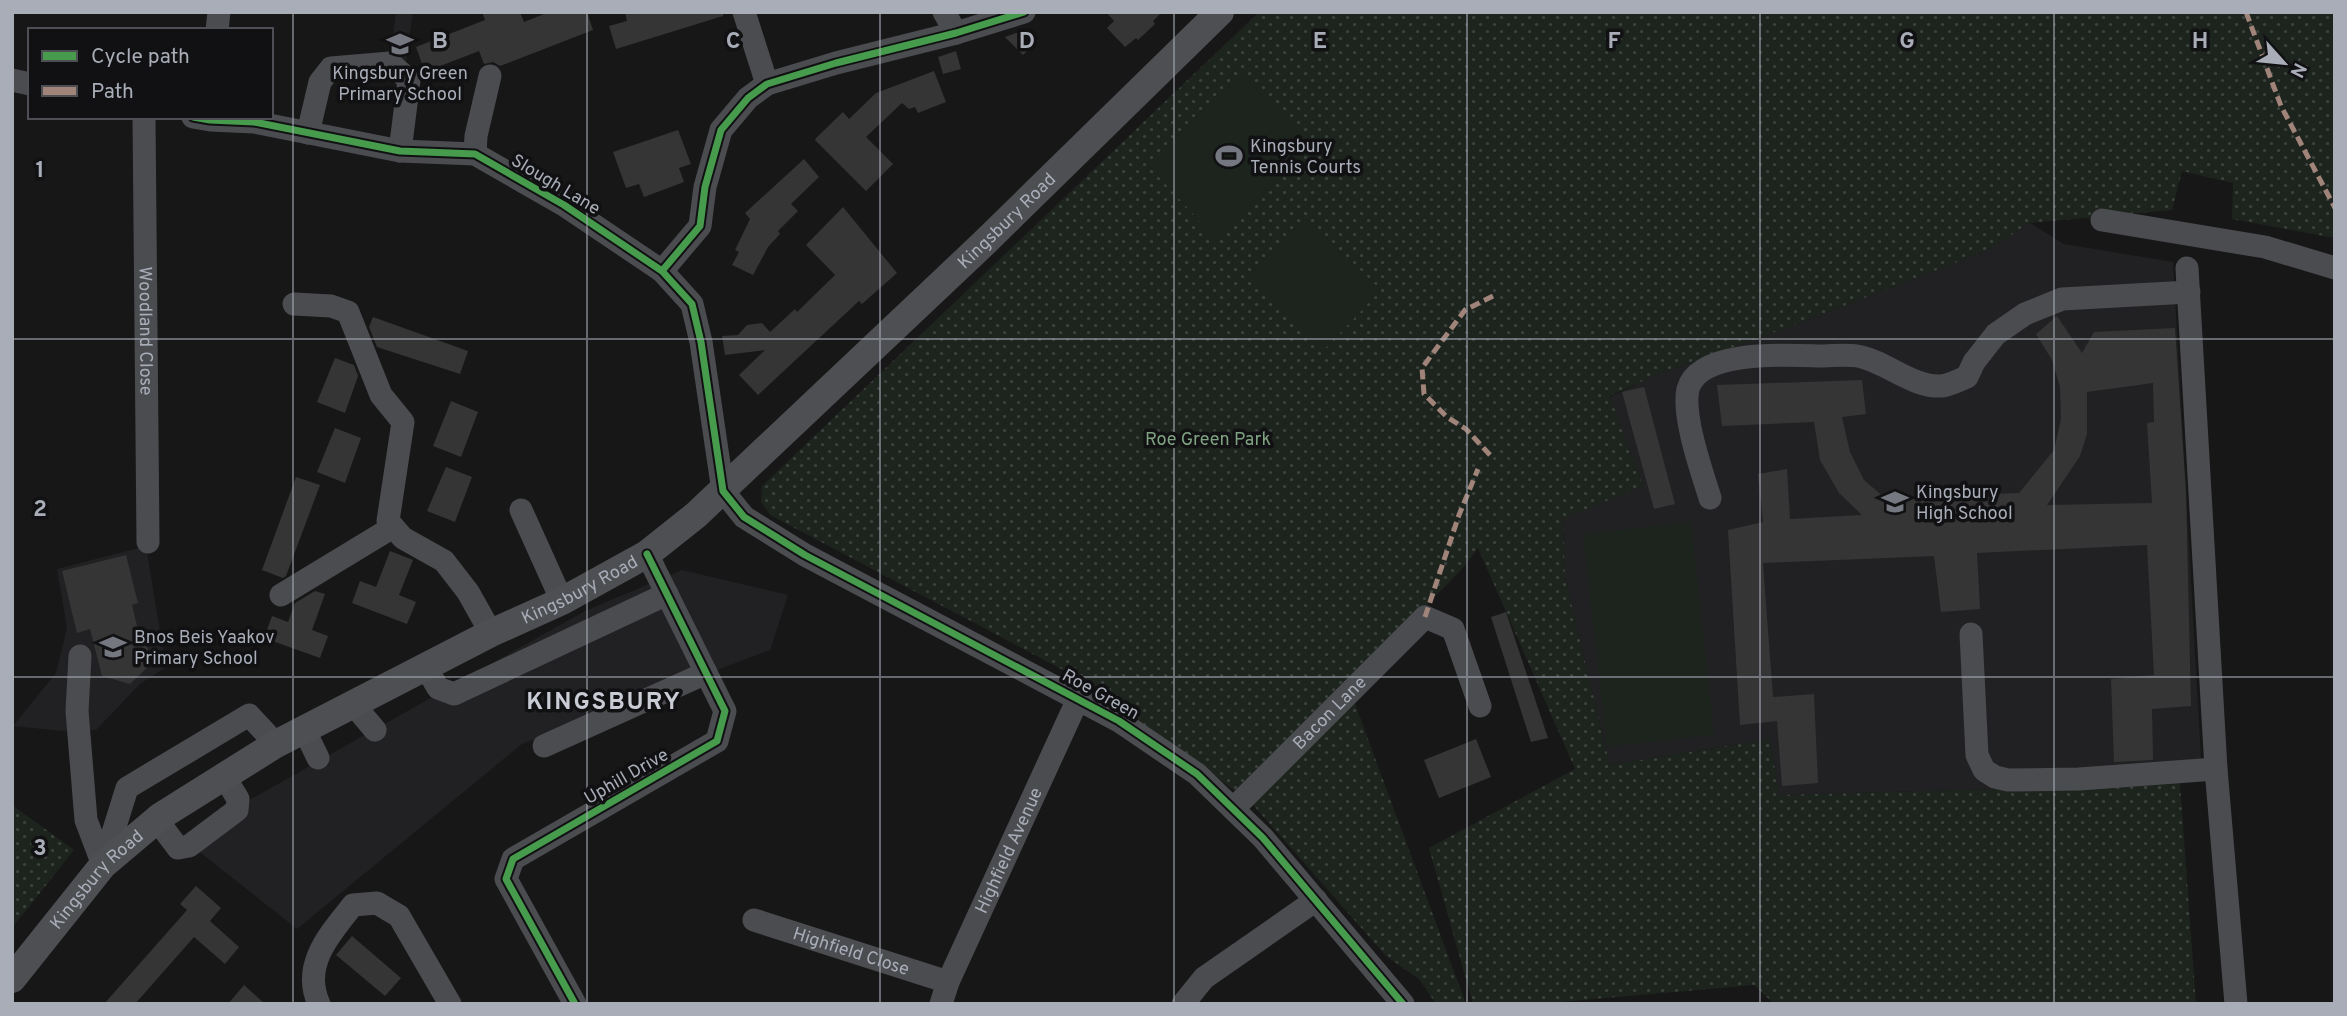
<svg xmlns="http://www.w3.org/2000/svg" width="2347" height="1016" viewBox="0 0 2347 1016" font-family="Overpass,sans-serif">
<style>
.built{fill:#212123}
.grass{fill:url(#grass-dots)}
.garden{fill:#1d241e}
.building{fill:#353536;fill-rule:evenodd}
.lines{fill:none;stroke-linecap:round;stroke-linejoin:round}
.minor{stroke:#4b4c50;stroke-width:23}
.major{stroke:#4d4f52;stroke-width:28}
.quiet{stroke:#a18479;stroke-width:5;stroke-dasharray:10 5;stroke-linecap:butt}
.cycleway-casing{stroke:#111113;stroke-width:11}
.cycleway{stroke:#469c4c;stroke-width:7}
.grid{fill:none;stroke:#a8adb8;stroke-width:2;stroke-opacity:0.55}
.labels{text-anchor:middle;stroke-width:7;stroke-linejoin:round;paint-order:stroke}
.poi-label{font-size:18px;fill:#a8adb8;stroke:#111113;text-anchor:start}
.street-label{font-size:18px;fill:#a8adb8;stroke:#111113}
.park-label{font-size:18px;fill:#7fa381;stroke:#111113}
.district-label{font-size:24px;font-weight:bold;letter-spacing:2px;fill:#c9ccd4;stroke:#111113}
.grid-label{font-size:23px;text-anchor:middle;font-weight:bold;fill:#a8adb8;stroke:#111113;stroke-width:7;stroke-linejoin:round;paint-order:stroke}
</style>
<defs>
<pattern id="grass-dots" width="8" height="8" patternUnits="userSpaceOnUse" patternTransform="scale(1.75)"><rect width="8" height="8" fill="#1d241e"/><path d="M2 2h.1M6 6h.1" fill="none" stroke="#3b413d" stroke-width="1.8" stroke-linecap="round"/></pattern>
</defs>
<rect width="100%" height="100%" fill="#171717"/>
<path class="built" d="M396,12H413L404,76H387Z
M2030,223L2064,244L2173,262L2202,775L2180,784L1779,795L1770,739L1610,765L1565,578L1563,518L1643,486L1610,397L1649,378L1789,327L1986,251Z
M146,546L166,667L140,684L96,730L73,732L13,726L56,673L67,628L57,569Z
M682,570L788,595L770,650L522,744L297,929L182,838L585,611Z"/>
<path class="grass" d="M1259,12H2335V238L2232,219L2233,183L2182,171L2172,210L2030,223L1986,251L1789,327L1649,378L1610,396L1643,486L1563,519L1565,578L1610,765L1770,739L1779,795L2180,784L2196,1004H1774L1754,985L1537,1004H1473L1429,848L1575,769L1478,548L1461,570L1348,685L1466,1004H1436L1419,979L1386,956L1254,806L1204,767L1067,672L770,515L761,502L762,486Z
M12,805L74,850L12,928Z"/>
<path class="garden" d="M1243,74L1312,147L1215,238L1147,164Z
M1305,218L1381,290L1326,348L1250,275Z
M1691,522L1714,735L1607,747L1583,534Z"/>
<path class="building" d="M482,12H520L524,22L549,12H587L593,30L500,66L493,62L484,64L479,51L425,72L416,47L485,20Z
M625,12H723V16L616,49L609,26L627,21Z
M1106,12H1162L1153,21L1155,24L1138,40L1136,38L1125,47L1107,28L1114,21Z
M1027,29L1038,41L1023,55L1005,37Z
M956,51L961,69L943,74L938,57Z
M934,71L946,102L918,113L915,107L909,109L902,103L866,137L893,164L866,191L815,140L816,138L843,112L849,119L876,93Z
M678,130L691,164L679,168L684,182L644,197L639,184L626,188L613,152Z
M804,159L819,177L791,204L798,211L778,231L780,234L768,247L753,275L732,265L739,252L735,250L750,219L745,213Z
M843,207L897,273L862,304L859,301L758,395L739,375L765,350L725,355L722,336L738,335L747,325L762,323L770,332L795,309L797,312L835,275L806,245Z
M2057,316L2082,353L2094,332L2175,328L2186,492L2191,706L2152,709L2153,760L2114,762L2111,679L2154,675L2147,545L1977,553L1980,609L1941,612L1934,556L1763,563L1773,697L1814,694L1818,783L1782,786L1777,721L1740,725L1728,530L1763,522L1758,474L1787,469L1790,519L1862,515L1839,493L1820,460L1814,422L1722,426L1717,385L1862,380L1866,414L1842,417L1850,452L1864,480L1885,498L2019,493L2054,450L2061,419L2060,387L2052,360L2036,334ZM2153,383L2154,422L2147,423L2152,503L2047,505L2080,456L2087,434V392Z
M373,317L468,351L460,374L377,347L369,327Z
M335,358L354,365L358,376L345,413L317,402Z
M1644,387L1675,504L1654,509L1622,392Z
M451,401L478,412L461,457L433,446Z
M335,428L361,438L345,483L317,472Z
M446,467L472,477L455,522L427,511Z
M296,477L320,485L286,576L283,578L262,570Z
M390,551L413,560L399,595L416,602L407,624L352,603L360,581L376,587Z
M126,555L138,603L132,605L139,634L145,636L151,664L130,684L102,676L90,629L77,633L62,571Z
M315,591L325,594L312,630L328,636L320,658L264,638L272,616L288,622L295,603Z
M1506,612L1548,738L1531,742L1491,617Z
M1476,739L1491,777L1439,798L1424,760Z
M196,886L221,908L210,921L239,947L225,964L194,937L135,1004H104L187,910L180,904Z
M352,936L401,978L385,996L336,955Z
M244,985L265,1004H228Z"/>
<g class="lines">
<g class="minor">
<path d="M744,12L767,84"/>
<path d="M944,12L956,33"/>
<path d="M217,30L219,12"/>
<path d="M12,80L30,84"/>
<path id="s1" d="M144,117L148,542"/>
<path d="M193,117L210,120L254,122L400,151L475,154L564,205L662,271L692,304L701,342L723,491L744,517L805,555L1119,721L1197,774L1263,838L1403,1004"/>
<path d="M308,133L320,82L331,68L390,63L409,80L400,151"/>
<path d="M475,154L476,136L490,76"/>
<path d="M2102,220L2265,247L2335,268"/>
<path d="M2187,268L2216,769L2236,1004"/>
<path d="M662,271L700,226L705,187L721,130L748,98L767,84L836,63L956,33L1024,12"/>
<path d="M294,304L331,306L348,312L381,395L403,422L388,521L403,538L444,561L468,592L491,633"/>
<path d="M1710,498C1702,472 1682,416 1688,389C1699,349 1788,355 1820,356C1832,356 1845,354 1857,356C1886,361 1912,388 1942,386C1950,385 1959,380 1967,377L1974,362L1996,334L2025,314L2062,299L2189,292"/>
<path d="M521,510L562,601"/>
<path d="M281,595L393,527"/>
<path d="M1971,634L1977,755L1984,770L1995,777L2008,780L2079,779L2216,769"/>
<path d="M80,656L77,711L86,820L103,865"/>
<path d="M425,666L438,688L454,694L667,594"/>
<path d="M353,704L375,730"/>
<path d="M304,729L318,758"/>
<path d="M544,746L706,673"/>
<path id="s2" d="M1234,808L1425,617L1453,629L1480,706"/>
<path d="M157,820L178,848L189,846L237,810L238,799L224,776"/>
<path d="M103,865L127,788L249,715L276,744"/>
<path id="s3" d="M754,920L948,982"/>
<path d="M319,1004C301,965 330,934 353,905L377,903L399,916L450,1004"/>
<path d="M575,1004L506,879L513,859L717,741L725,711L647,554"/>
<path id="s4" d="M941,1004L948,982L1078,699"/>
<path d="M1183,1004L1204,978L1316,900"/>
</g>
<path class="major" id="s5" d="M12,979L103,865L161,816L276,744L491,633L562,601L647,554L696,515L983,244L1220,12"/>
<path class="quiet" d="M2246,12L2281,106L2335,208
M1490,455L1466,429L1447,417L1424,394L1422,368L1465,310L1493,296
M1425,617L1459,515L1478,469"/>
<g class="cycleway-casing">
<path id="cycleway" d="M193,117L210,120L254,122L400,151L475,154L564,205L662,271L692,304L701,342L723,491L744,517L805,555L1119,721L1197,774L1263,838L1403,1004
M662,271L700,226L705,187L721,130L748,98L767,84L836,63L956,33L1024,12
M575,1004L506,879L513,859L717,741L725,711L647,554"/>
</g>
<use href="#cycleway" class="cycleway"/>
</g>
<path class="grid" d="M293,12V1004M587,12V1004M880,12V1004M1174,12V1004M1467,12V1004M1760,12V1004M2054,12V1004M12,339H2335M12,677H2335"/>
<defs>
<g id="school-bare" transform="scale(2.1)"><path d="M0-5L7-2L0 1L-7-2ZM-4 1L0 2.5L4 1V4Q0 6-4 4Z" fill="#757880" stroke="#111113" stroke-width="2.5" paint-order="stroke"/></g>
<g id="stadium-bare" transform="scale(2.1)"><path d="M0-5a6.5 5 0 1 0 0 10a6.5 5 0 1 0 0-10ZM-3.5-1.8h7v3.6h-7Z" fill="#757880" stroke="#111113" stroke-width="2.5" paint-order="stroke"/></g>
</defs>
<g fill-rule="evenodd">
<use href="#school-bare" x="400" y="44"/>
<use href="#stadium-bare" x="1229" y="156"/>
<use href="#school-bare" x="1895" y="502"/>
<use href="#school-bare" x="113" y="647"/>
</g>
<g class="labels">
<g class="poi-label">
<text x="400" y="79" text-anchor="middle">Kingsbury Green<tspan x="400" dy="21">Primary School</tspan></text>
<text x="1250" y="152">Kingsbury<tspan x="1250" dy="21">Tennis Courts</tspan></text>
<text x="1916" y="498">Kingsbury<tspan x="1916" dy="21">High School</tspan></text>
<text x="134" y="643">Bnos Beis Yaakov<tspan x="134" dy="21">Primary School</tspan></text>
</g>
<g class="street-label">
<text transform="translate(556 184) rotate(31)" y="6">Slough Lane</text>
<text dy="6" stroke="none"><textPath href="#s5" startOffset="1265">Kingsbury Road</textPath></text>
<text dy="6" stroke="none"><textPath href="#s1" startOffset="214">Woodland Close</textPath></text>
<text dy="6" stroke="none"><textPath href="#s5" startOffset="698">Kingsbury Road</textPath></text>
<text transform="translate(1101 694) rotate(29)" y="6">Roe Green</text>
<text dy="6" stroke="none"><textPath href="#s2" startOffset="135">Bacon Lane</textPath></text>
<text transform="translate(626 776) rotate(-30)" y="6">Uphill Drive</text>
<text dy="6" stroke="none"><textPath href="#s4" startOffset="168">Highfield Avenue</textPath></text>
<text dy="6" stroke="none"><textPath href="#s5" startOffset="131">Kingsbury Road</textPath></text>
<text dy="6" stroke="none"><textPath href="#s3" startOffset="102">Highfield Close</textPath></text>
</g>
<g class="park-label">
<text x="1208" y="445">Roe Green Park</text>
</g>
<g class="district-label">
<text x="604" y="709">KINGSBURY</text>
</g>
</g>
<g class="grid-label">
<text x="440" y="48">B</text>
<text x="733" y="48">C</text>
<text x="1027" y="48">D</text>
<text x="1320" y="48">E</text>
<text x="1614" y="48">F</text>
<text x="1907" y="48">G</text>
<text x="2200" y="48">H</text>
<text x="40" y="177">1</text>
<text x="40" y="516">2</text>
<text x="40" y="855">3</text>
</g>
<rect width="2347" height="1016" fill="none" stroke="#a8adb8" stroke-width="28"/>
<rect x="28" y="28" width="245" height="91" fill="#111113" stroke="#4d4f55" stroke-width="2"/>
<rect x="42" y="51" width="35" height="10" fill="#469c4c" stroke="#4d4f55" stroke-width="2"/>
<text x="91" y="63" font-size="21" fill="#a8adb8">Cycle path</text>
<rect x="42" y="86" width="35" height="10" fill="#a18479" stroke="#4d4f55" stroke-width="2"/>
<text x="91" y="98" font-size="21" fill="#a8adb8">Path</text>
<g transform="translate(2284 63) rotate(117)" stroke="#111113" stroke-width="5" paint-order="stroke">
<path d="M0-5L12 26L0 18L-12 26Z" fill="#a8adb8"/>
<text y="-10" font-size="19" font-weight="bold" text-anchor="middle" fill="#a8adb8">N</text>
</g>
</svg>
